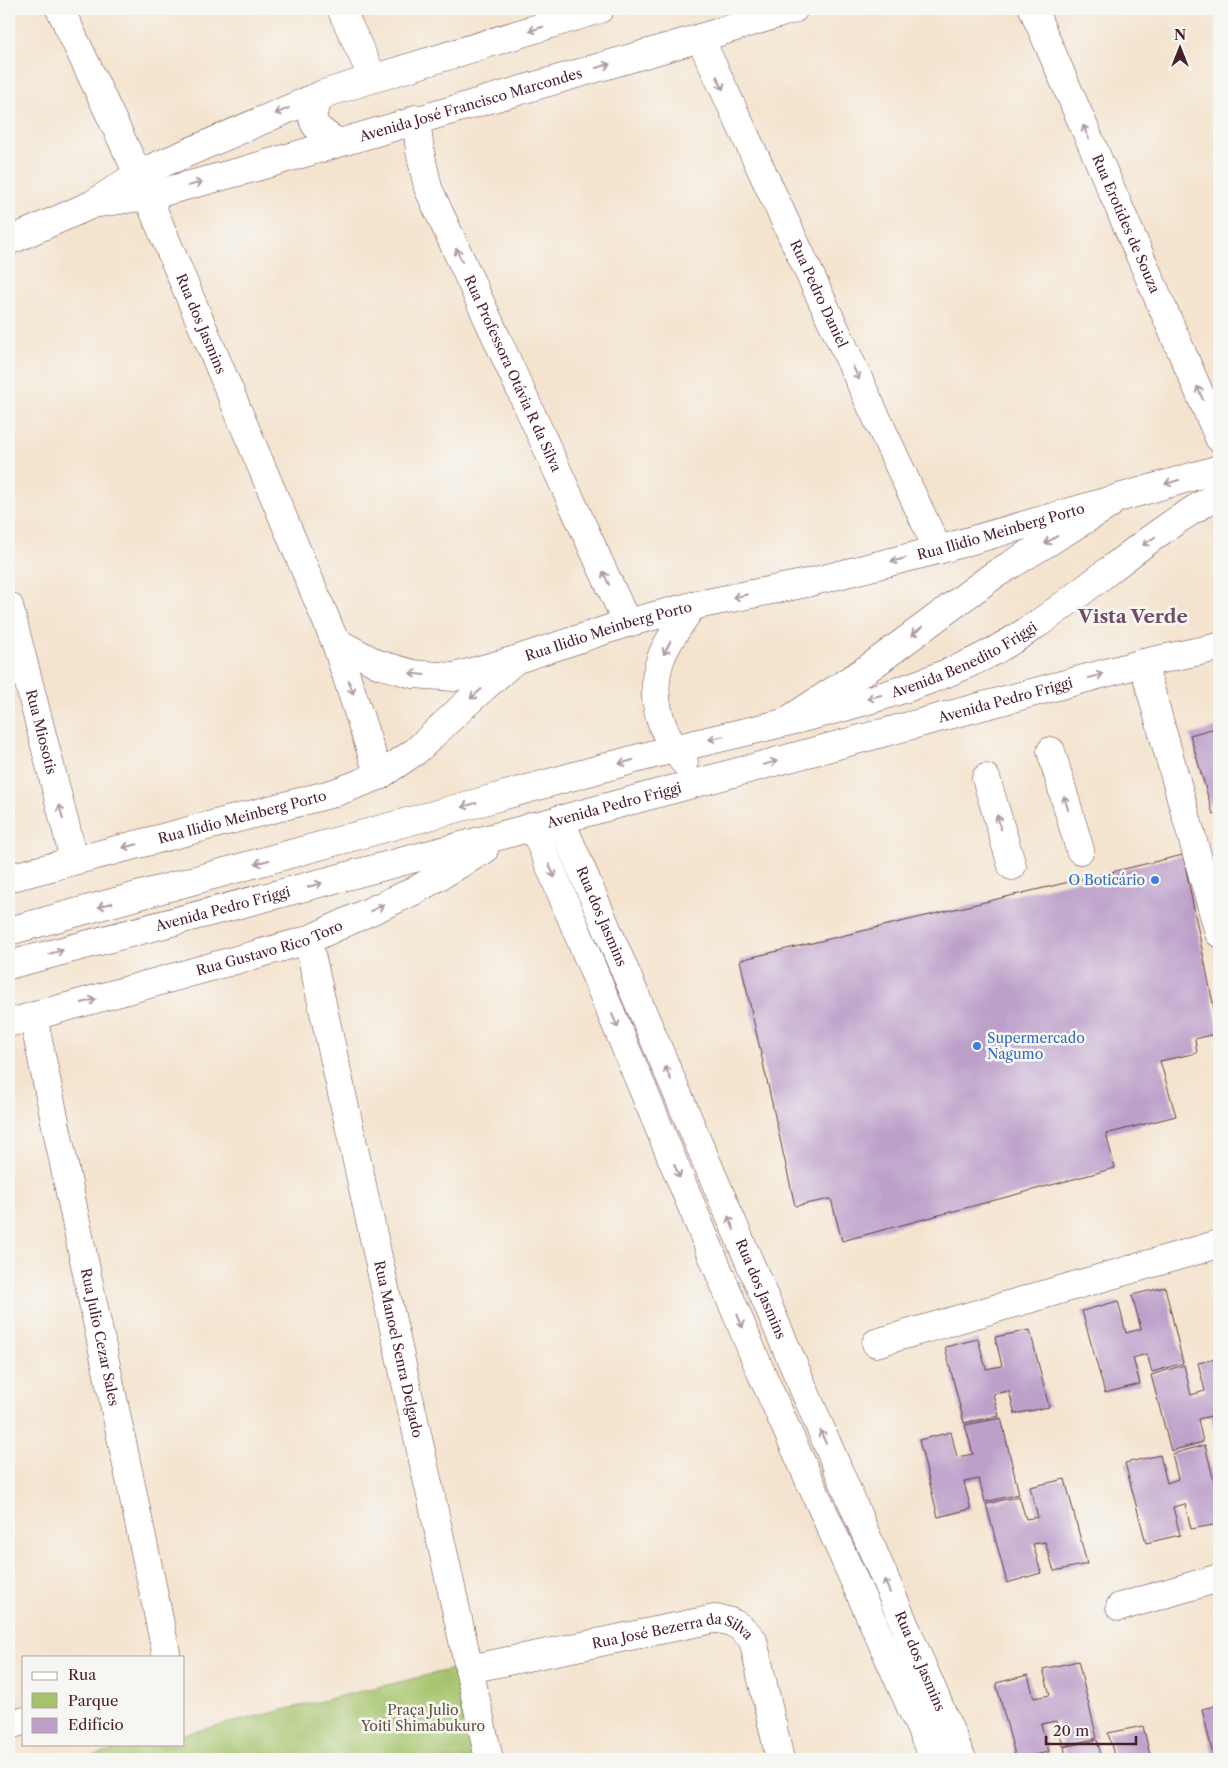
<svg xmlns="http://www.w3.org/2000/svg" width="1228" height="1768" viewBox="0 0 1228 1768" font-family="'Libre Caslon Text',serif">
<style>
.green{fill:#a5c36a;stroke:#78714a}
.building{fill:#bda0ca}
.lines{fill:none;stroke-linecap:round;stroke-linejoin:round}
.minor-casing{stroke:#643d44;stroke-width:29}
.major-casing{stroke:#643d44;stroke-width:29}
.minor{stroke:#fff;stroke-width:28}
.major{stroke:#fff;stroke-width:28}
.oneway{stroke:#ae9aa0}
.shop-dot{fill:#3f7fe0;stroke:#f6f6f2;stroke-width:2}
.labels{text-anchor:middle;stroke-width:5;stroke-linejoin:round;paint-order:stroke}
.street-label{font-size:14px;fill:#4a1f2b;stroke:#f6f6f2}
.shop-label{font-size:14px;fill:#366cbe;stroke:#f6f6f2;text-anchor:end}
.park-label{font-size:14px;fill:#65503e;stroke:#f6f6f2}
.district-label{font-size:19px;font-weight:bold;fill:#724c63;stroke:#f6f6f2}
</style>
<rect width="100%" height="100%" fill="#f6f6f2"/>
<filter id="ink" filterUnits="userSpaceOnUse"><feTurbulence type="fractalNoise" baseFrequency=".02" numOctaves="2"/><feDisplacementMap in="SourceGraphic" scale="10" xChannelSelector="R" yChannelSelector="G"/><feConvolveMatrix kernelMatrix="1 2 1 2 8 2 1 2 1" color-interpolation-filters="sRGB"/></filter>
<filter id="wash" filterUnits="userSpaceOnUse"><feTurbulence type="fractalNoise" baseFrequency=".0096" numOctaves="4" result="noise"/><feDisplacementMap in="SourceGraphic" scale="20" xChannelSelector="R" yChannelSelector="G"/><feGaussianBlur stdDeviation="1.12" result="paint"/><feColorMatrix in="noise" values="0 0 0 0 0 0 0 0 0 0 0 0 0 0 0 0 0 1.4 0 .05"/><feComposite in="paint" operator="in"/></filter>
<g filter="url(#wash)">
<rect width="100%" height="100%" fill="#f4e4cf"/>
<path class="green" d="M453,1669L475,1759H79L141,1744H184V1734Z"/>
<g id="blocks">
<path class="building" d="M1219,727V814H1213L1190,735Z
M1183,855L1219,1033L1195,1039L1197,1053L1160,1061L1176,1116L1106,1134L1115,1168L842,1241L831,1199L795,1206L740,960Z
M1165,1287L1183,1363L1152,1372L1147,1354L1133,1358L1140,1384L1105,1393L1082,1311L1118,1301L1126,1333L1141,1329L1132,1295Z
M1030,1330L1049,1407L1015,1414L1009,1391L993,1394L999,1416L964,1423L945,1347L978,1339L986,1369L1002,1366L995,1337Z
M1219,1358V1443H1217L1211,1416L1198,1419L1203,1442L1171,1451L1151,1375L1184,1365L1191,1395L1205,1391L1198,1363Z
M1001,1418L1019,1494L985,1502L979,1479L964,1482L971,1509L938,1517L919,1440L951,1432L957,1457L973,1454L965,1425Z
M1205,1445L1219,1502V1524L1191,1529L1185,1504L1173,1507L1180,1535L1146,1543L1125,1463L1160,1455L1167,1483L1178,1479L1172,1454Z
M1065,1479L1087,1564L1054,1571L1045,1542L1033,1544L1041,1573L1007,1583L986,1504L1019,1496L1026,1519L1038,1517L1030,1487Z
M1078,1661L1097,1738L1063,1746L1057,1721L1041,1724L1049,1752L1016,1759L996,1683L1028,1675L1034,1698L1050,1695L1043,1669Z
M1219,1705V1759H1214L1202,1709Z
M1143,1726L1151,1759H1115L1108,1733Z
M1097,1740L1102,1759H1067L1064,1747Z"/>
</g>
</g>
<g filter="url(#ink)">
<use href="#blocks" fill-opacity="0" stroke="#643d44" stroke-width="1"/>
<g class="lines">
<g class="minor-casing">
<g id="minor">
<path id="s1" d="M60,9L138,174L335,641L379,776"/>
<path d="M341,9L373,78"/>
<path id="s2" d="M1033,9L1219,438"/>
<path id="s3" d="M700,38L938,550"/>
<path d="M323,94C304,120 313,127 337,142"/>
<path id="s4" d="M416,119L420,151L428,188L627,623"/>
<path id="s5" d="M93,204L148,196L246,170L700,38L794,9"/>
<path d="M9,241L93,204L138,174L323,94L600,9"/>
<path id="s6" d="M9,606L74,859"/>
<path d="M335,641L378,664L413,674L454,677L515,660"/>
<path d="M1143,663L1219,933"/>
<path d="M790,719L870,667L994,575L1109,505"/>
<path d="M1051,751L1080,850"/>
<path d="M986,778L1012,866"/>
<path id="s7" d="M560,819L962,1759"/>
<path d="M533,826L760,1370L934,1759"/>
<path id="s8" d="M308,940L489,1759"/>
<path id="s9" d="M33,1016L167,1657"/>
<path d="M876,1343L1219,1244"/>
<path d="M1120,1607L1219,1578"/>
<path id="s10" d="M469,1669L714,1619C732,1619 742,1627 753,1640L780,1759"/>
<path d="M9,1725L24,1721"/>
</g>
</g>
<g class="major-casing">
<g id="major">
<path d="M684,762C662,736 649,698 659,664C665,643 681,624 692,606"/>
<path id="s11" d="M9,878L334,793L379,776L416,751L470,700L515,660L627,623L692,606L807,583L938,550L1219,469"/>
<path id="s12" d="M9,931C219,875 429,816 639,758C744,730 859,711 959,668C1056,627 1127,544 1219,495"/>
<path id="s13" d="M9,965L514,832L1143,663L1219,647"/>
<path id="s14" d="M9,1023L308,940L414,891L484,850"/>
</g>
</g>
<use href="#minor" class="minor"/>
<use href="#major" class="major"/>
</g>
<defs><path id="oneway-shaft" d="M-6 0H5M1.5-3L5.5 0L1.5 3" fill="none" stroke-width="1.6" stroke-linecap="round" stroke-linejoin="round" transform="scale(1.25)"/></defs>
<g class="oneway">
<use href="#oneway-shaft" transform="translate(536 29) rotate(163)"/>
<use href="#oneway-shaft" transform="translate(603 66) rotate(-16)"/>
<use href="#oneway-shaft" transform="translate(720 83) rotate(65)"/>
<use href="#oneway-shaft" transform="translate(282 111) rotate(157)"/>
<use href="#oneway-shaft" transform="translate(1086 132) rotate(-113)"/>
<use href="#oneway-shaft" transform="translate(195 184) rotate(-15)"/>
<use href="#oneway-shaft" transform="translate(459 255) rotate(-114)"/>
<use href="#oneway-shaft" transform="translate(856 373) rotate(65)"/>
<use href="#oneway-shaft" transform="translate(1200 393) rotate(-113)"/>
<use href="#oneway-shaft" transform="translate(1172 482) rotate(164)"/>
<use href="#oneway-shaft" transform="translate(1051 540) rotate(149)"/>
<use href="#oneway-shaft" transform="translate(1149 541) rotate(145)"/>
<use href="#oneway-shaft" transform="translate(898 560) rotate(166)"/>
<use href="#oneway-shaft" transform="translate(606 578) rotate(-114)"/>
<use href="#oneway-shaft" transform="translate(740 596) rotate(169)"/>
<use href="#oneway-shaft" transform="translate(917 631) rotate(142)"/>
<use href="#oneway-shaft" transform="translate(667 648) rotate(118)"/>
<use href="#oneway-shaft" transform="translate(417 674) rotate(-173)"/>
<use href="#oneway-shaft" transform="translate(1096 676) rotate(-15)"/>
<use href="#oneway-shaft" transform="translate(351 687) rotate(71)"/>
<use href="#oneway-shaft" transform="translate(476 694) rotate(139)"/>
<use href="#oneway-shaft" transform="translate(874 697) rotate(165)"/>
<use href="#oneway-shaft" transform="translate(716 738) rotate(166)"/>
<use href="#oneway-shaft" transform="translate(626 762) rotate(165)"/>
<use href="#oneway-shaft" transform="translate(770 763) rotate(-15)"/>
<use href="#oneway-shaft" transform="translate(1066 803) rotate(-107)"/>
<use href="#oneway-shaft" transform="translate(469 805) rotate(165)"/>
<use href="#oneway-shaft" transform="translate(61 812) rotate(-104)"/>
<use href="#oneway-shaft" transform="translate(999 822) rotate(-107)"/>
<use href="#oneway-shaft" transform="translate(130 846) rotate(167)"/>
<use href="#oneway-shaft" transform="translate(262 862) rotate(165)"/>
<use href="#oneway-shaft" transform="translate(552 871) rotate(67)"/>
<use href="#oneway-shaft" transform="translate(315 885) rotate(-15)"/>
<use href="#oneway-shaft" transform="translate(105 905) rotate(165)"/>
<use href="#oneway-shaft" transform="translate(377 908) rotate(-25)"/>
<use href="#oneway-shaft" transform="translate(56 952) rotate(-15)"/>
<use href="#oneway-shaft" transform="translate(89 1001) rotate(-15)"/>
<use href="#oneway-shaft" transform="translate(615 1021) rotate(67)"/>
<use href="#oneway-shaft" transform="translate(668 1073) rotate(-113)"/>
<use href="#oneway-shaft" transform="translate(677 1171) rotate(67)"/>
<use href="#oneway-shaft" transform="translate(731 1223) rotate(-113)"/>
<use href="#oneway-shaft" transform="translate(740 1321) rotate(67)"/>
<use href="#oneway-shaft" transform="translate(823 1437) rotate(-113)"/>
<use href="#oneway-shaft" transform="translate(887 1586) rotate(-113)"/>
</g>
</g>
<g class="shop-dot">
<circle cx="1155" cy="880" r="5"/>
<circle cx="977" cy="1046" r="5"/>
</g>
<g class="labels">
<g class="street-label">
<text dy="5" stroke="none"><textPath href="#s5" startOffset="391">Avenida José Francisco Marcondes</textPath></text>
<text dy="5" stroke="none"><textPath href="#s2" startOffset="234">Rua Erotides de Souza</textPath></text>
<text dy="5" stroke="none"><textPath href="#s3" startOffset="282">Rua Pedro Daniel</textPath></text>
<text dy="5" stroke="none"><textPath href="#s1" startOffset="345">Rua dos Jasmins</textPath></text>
<text dy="5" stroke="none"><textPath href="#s4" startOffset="274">Rua Professora Otávia R da Silva</textPath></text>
<text dy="5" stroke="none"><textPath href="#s11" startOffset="1066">Rua Ilidio Meinberg Porto</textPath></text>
<text dy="5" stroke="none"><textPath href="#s11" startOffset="661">Rua Ilidio Meinberg Porto</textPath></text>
<text dy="5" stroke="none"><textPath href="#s12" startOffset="994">Avenida Benedito Friggi</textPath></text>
<text dy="5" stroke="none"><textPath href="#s13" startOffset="1031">Avenida Pedro Friggi</textPath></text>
<text dy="5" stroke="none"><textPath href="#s6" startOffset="130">Rua Miosotis</textPath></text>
<text dy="5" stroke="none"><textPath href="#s13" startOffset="626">Avenida Pedro Friggi</textPath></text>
<text dy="5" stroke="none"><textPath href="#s11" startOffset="241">Rua Ilidio Meinberg Porto</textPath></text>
<text dy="5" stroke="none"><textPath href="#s13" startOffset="221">Avenida Pedro Friggi</textPath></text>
<text dy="5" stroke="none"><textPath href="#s7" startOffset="106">Rua dos Jasmins</textPath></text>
<text dy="5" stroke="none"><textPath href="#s14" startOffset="271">Rua Gustavo Rico Toro</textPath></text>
<text dy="5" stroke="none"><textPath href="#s7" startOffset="511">Rua dos Jasmins</textPath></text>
<text dy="5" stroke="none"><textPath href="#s9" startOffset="328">Rua Julio Cezar Sales</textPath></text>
<text dy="5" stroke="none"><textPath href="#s8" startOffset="419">Rua Manoel Senra Delgado</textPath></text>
<text dy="5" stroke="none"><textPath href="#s10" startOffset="209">Rua José Bezerra da Silva</textPath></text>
<text dy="5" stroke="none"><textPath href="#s7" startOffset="916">Rua dos Jasmins</textPath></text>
</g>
<g class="shop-label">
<text x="1145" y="885">O Boticário</text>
<text x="987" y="1043" text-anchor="start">Supermercado<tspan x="987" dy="16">Nagumo</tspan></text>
</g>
<g class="park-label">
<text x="423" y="1715">Praça Julio<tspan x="423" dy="16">Yoiti Shimabukuro</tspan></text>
</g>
<g class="district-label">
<text x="1133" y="623">Vista Verde</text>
</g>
</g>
<rect width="1228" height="1768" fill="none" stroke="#f6f6f2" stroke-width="30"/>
<rect x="22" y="1656" width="162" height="90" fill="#f6f6f2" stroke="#b1a0a2"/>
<rect x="32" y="1672" width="25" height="8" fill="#ffffff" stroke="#b1a0a2"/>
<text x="68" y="1680" font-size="15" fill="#4a1f2b">Rua</text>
<rect x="32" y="1693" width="25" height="15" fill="#a5c36a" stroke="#b1a0a2"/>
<text x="68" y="1706" font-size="15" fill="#4a1f2b">Parque</text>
<rect x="32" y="1718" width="25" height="15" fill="#bda0ca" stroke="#b1a0a2"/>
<text x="68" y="1730" font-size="15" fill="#4a1f2b">Edifício</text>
<g transform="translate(1180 48)" stroke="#f6f6f2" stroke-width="4" paint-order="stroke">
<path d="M0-4L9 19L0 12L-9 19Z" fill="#4a1f2b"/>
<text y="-8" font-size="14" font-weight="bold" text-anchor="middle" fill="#4a1f2b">N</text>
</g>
<path d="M1046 1736v8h90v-8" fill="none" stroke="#4a1f2b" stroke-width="2.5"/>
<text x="1053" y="1736" font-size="15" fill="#4a1f2b" stroke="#f6f6f2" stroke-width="4" paint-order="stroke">20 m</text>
</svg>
